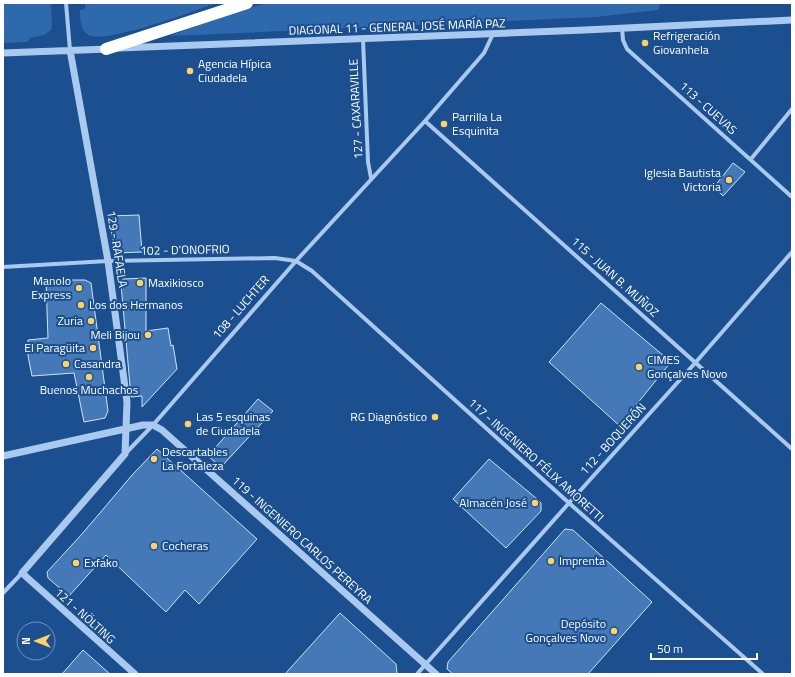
<svg xmlns="http://www.w3.org/2000/svg" width="795" height="677" viewBox="0 0 795 677" font-family="'Titillium Web',sans-serif">
<style>
.green{fill:#2e69ad}
.building{fill:#4478b7;stroke:#cfe3fa}
.lines{fill:none;stroke-linecap:round;stroke-linejoin:round}
.minor{stroke:#a9c9ee;stroke-width:4}
.tertiary{stroke:#a9c9ee;stroke-width:7}
.motorway{stroke:#fff;stroke-width:12}
.poi-dot{fill:#ffd166;stroke:#1b4f8f;stroke-width:1.5}
.labels{text-anchor:middle;stroke-width:4;stroke-linejoin:round;paint-order:stroke}
.street-label{font-size:12px;fill:#fff;stroke:#1b4f8f}
.poi-label{font-size:12px;fill:#fff;stroke:#1b4f8f;text-anchor:start}
</style>
<rect width="100%" height="100%" fill="#1b4f8f"/>
<path class="green" d="M3,3H51L52,25L51,30L44,35L30,38L28,42L3,43Z
M85,3H216C194,11 107,44 89,35C80,31 80,19 80,10L85,9Z
M266,3H661L658,10L596,17L170,36L211,20Z"/>
<path class="building" d="M733,163L745,172L723,196L714,187Z
M139,215L142,252L116,253L108,216Z
M146,278V331L168,328L171,346L173,345L177,369L142,407V396L131,397L121,284L123,279Z
M66,280H85L91,283L108,411L105,418L84,422L74,373L32,376L28,356V340L48,338L46,282Z
M601,303L671,362L632,410L636,414L622,428L549,362Z
M258,399L273,411L221,467L208,456Z
M157,449L257,539L199,604L185,590L166,612L106,555L69,596L48,578L47,572L82,534L133,474Z
M489,459L537,499L541,503V511L506,548L453,499Z
M565,529L573,530L652,602L588,674H453L447,669L448,662Z
M340,613L396,664L397,674H285Z
M83,650L110,674H62Z"/>
<g class="lines">
<path class="minor" d="M66,3L70,50
M622,28L623,40L627,49L792,197
M363,39L368,162L371,178
M425,121L792,449
M751,159L792,109
M3,267L108,261L275,258L296,261L312,271L569,503L763,674
M125,454L153,425L296,261L425,121L484,53L493,34
M3,593L22,573
M417,674L569,503L696,362L792,252"/>
<path class="tertiary" d="M119,48L585,30L792,20
M70,50L108,261L127,402L125,454L22,573L135,674
M3,53L109,49
M3,456L143,425H153L162,430L436,674"/>
<path class="motorway" d="M106,49L247,3"/>
</g>
<g class="poi-dot">
<circle cx="645" cy="43" r="4"/>
<circle cx="190" cy="71" r="4"/>
<circle cx="444" cy="124" r="4"/>
<circle cx="729" cy="180" r="4"/>
<circle cx="140" cy="283" r="4"/>
<circle cx="79" cy="288" r="4"/>
<circle cx="81" cy="305" r="4"/>
<circle cx="91" cy="321" r="4"/>
<circle cx="148" cy="335" r="4"/>
<circle cx="93" cy="348" r="4"/>
<circle cx="66" cy="364" r="4"/>
<circle cx="639" cy="367" r="4"/>
<circle cx="89" cy="377" r="4"/>
<circle cx="435" cy="417" r="4"/>
<circle cx="188" cy="424" r="4"/>
<circle cx="154" cy="459" r="4"/>
<circle cx="535" cy="503" r="4"/>
<circle cx="154" cy="546" r="4"/>
<circle cx="551" cy="561" r="4"/>
<circle cx="76" cy="563" r="4"/>
<circle cx="614" cy="631" r="4"/>
</g>
<g class="labels">
<g class="street-label">
<text transform="translate(397 27) rotate(-2)" y="4">DIAGONAL 11 - GENERAL JOSÉ MARÍA PAZ</text>
<text transform="translate(708 108) rotate(42)" y="4">113 - CUEVAS</text>
<text transform="translate(356 109) rotate(-93)" y="4">127 - CAXARAVILLE</text>
<text transform="translate(117 249) rotate(81)" y="4">129 - RAFAELA</text>
<text transform="translate(185 250) rotate(-1)" y="4">102 - D'ONOFRIO</text>
<text transform="translate(615 277) rotate(42)" y="4">115 - JUAN B. MUÑOZ</text>
<text transform="translate(241 307) rotate(-49)" y="4">108 - LUCHTER</text>
<text transform="translate(613 439) rotate(-48)" y="4">112 - BOQUERÓN</text>
<text transform="translate(536 460) rotate(42)" y="4">117 - INGENIERO FÉLIX AMORETTI</text>
<text transform="translate(302 540) rotate(42)" y="4">119 - INGENIERO CARLOS PEREYRA</text>
<text transform="translate(85 616) rotate(42)" y="4">121 - NÖLTING</text>
</g>
<g class="poi-label">
<text x="653" y="40">Refrigeración<tspan x="653" dy="14">Giovanhela</tspan></text>
<text x="198" y="68">Agencia Hípica<tspan x="198" dy="14">Ciudadela</tspan></text>
<text x="452" y="121">Parrilla La<tspan x="452" dy="14">Esquinita</tspan></text>
<text x="721" y="177" text-anchor="end">Iglesia Bautista<tspan x="721" dy="14">Victoria</tspan></text>
<text x="71" y="285" text-anchor="end">Manolo<tspan x="71" dy="14">Express</tspan></text>
<text x="148" y="287">Maxikiosco</text>
<text x="89" y="309">Los dos Hermanos</text>
<text x="83" y="325" text-anchor="end">Zuria</text>
<text x="140" y="339" text-anchor="end">Meli Bijou</text>
<text x="85" y="352" text-anchor="end">El Paragüita</text>
<text x="647" y="364">CIMES<tspan x="647" dy="14">Gonçalves Novo</tspan></text>
<text x="74" y="368">Casandra</text>
<text x="89" y="394" text-anchor="middle">Buenos Muchachos</text>
<text x="196" y="421">Las 5 esquinas<tspan x="196" dy="14">de Ciudadela</tspan></text>
<text x="427" y="421" text-anchor="end">RG Diagnóstico</text>
<text x="162" y="456">Descartables<tspan x="162" dy="14">La Fortaleza</tspan></text>
<text x="527" y="507" text-anchor="end">Almacén José</text>
<text x="162" y="550">Cocheras</text>
<text x="559" y="565">Imprenta</text>
<text x="84" y="567">Exfako</text>
<text x="606" y="628" text-anchor="end">Depósito<tspan x="606" dy="14">Gonçalves Novo</tspan></text>
</g>
</g>
<rect width="795" height="677" fill="none" stroke="#ffffff" stroke-width="8"/>
<g transform="translate(36 641) rotate(270)"><circle r="19" fill="#1b4f8f" stroke="#7695bc"/>
<path d="M0-3L7 15L0 10L-7 15Z" fill="#ffd166"/>
<text y="-6" font-size="11" font-weight="bold" text-anchor="middle" fill="#ffffff">N</text>
</g>
<path d="M651 653v6h106v-6" fill="none" stroke="#ffffff" stroke-width="2"/>
<text x="657" y="653" font-size="12" fill="#ffffff" stroke="#1b4f8f" stroke-width="3" paint-order="stroke">50 m</text>
</svg>
